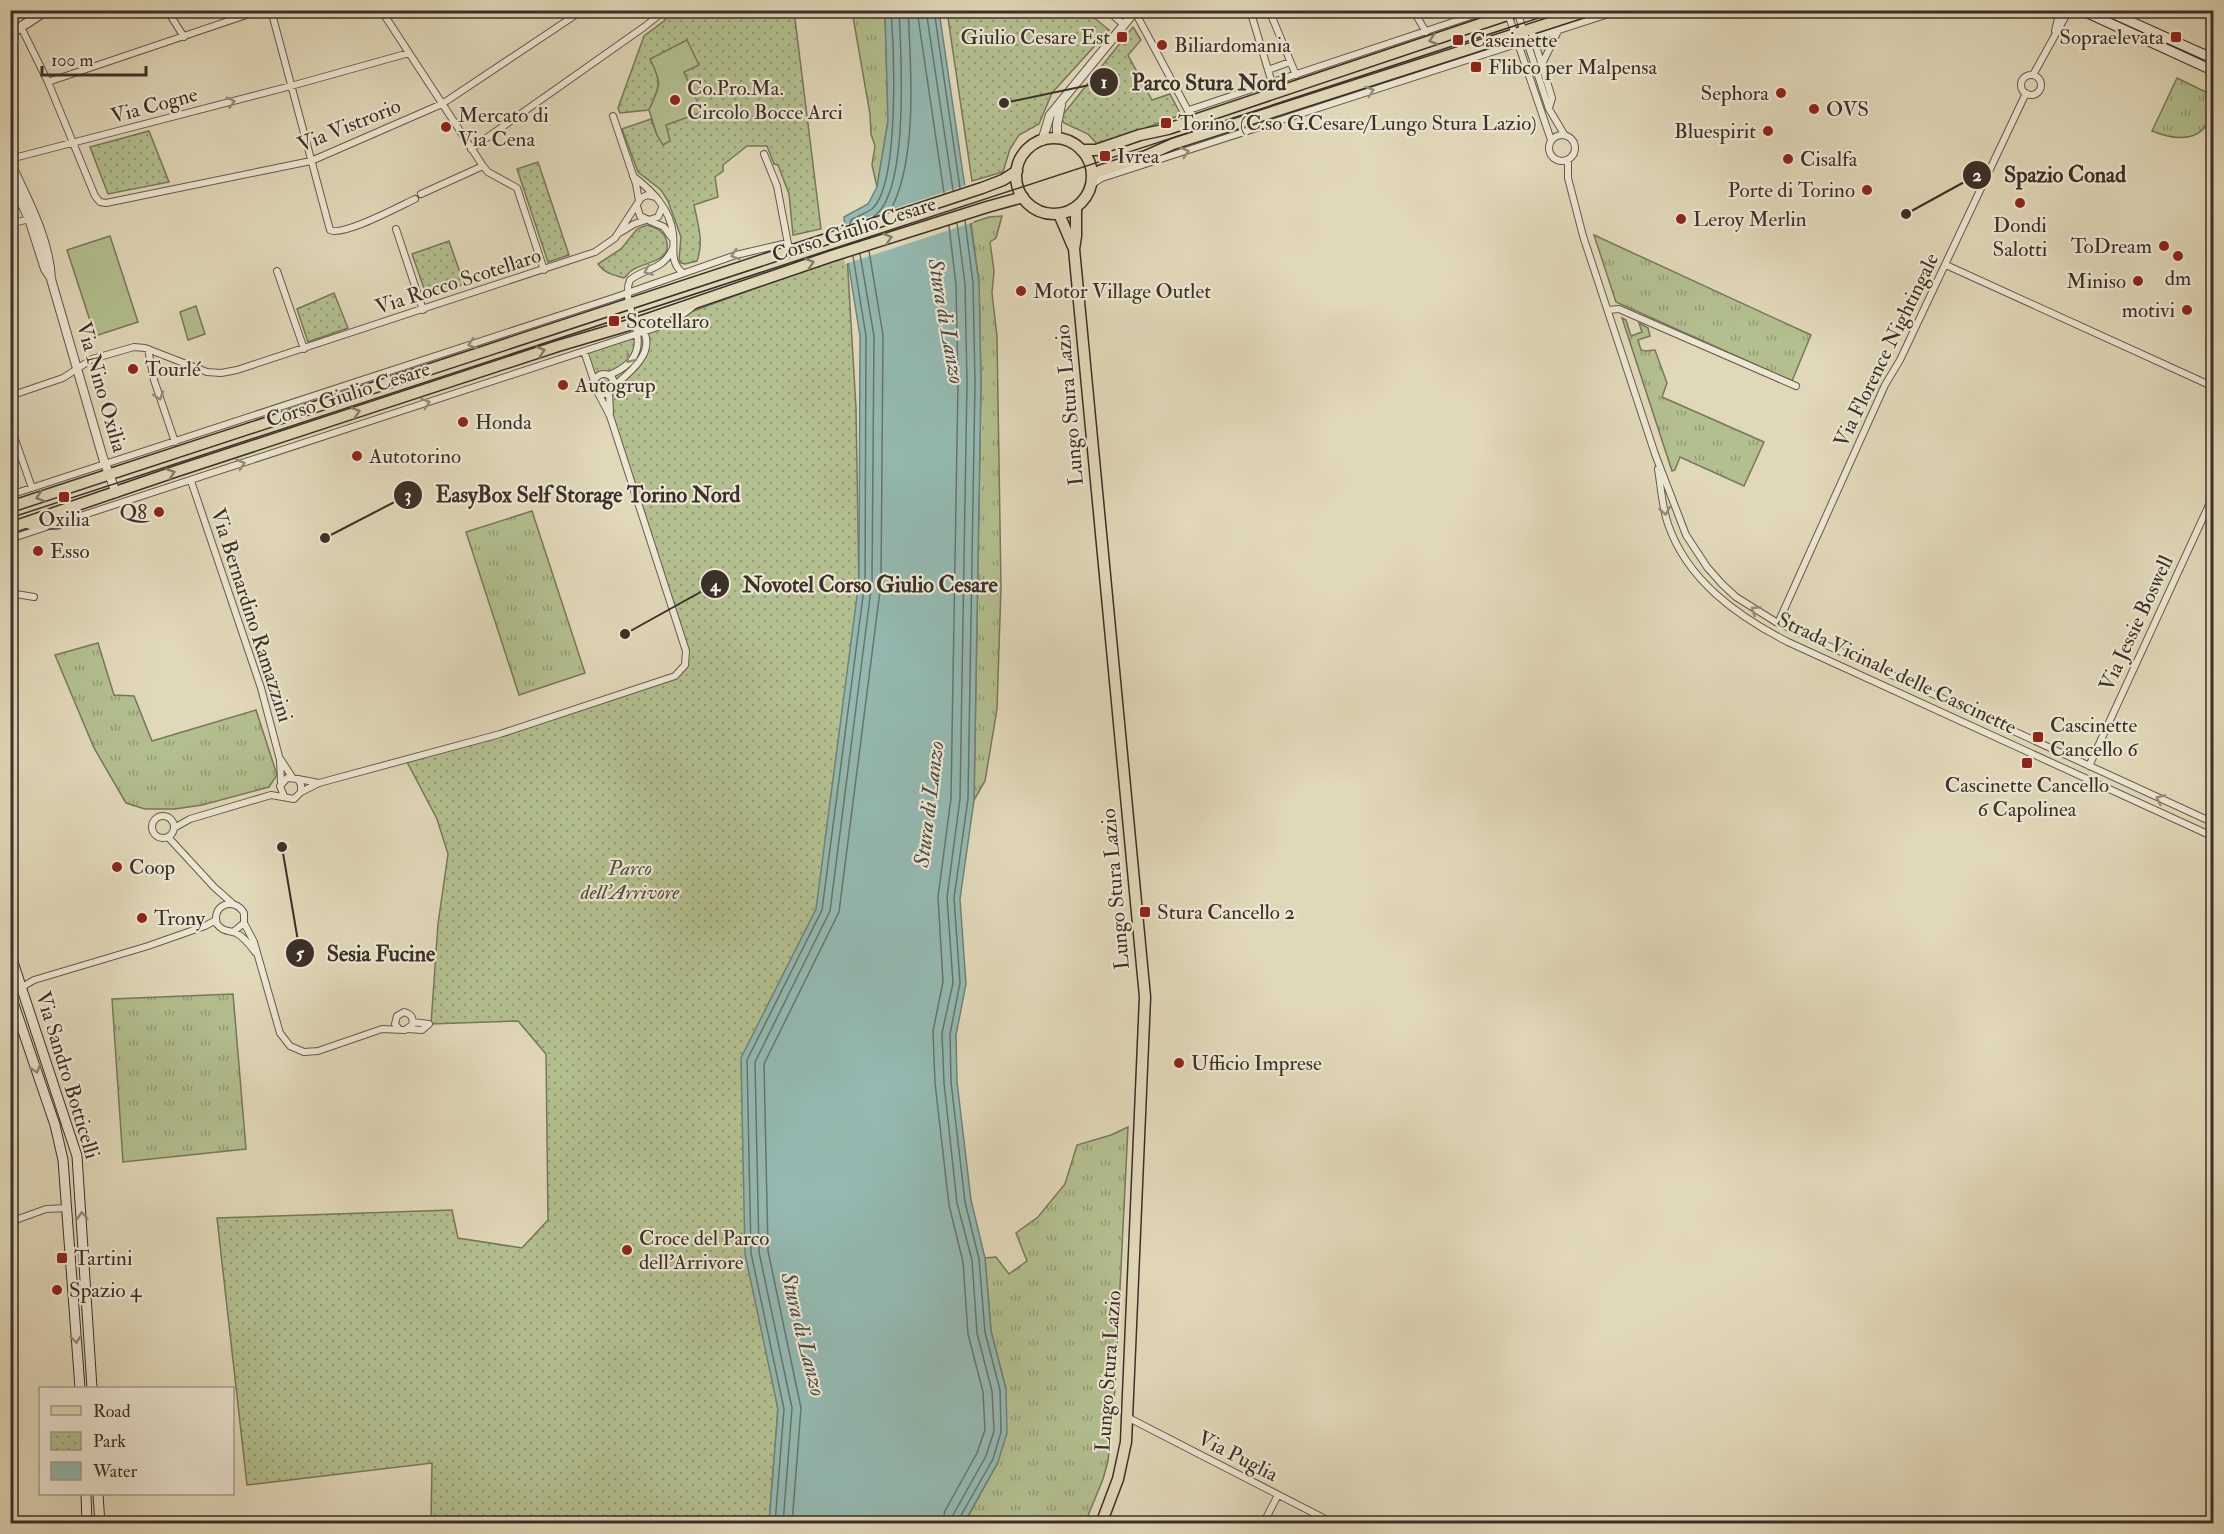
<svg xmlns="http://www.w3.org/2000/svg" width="2224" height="1534" viewBox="0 0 2224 1534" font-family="'IM FELL Double Pica',serif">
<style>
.grass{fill:url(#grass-tufts);stroke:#76785b;stroke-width:1.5}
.park{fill:url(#park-dots);stroke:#76785b;stroke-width:1.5}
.pitch{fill:#b3bf8f;stroke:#76785b;stroke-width:1.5}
.water{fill:#94b9b1;stroke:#70827a;stroke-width:1.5}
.pier{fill:#e1d8b9}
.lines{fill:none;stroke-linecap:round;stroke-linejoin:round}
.shore{stroke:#67746c;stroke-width:1.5}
.minor-casing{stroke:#645a4c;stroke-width:8}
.tertiary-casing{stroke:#645a4c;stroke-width:10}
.secondary-casing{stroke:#3a3027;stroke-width:11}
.primary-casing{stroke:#3a3027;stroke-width:13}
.minor{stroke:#ece6d2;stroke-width:6}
.tertiary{stroke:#ece6d2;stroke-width:8}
.secondary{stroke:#ece6d2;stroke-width:9}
.primary{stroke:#e1d8b9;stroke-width:10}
.tram{stroke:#3a3027;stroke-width:1.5}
.oneway{stroke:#857c69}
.oneway2{stroke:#938b7c}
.poi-dot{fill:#8f2418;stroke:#ece6d2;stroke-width:2}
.labels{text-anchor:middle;stroke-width:4.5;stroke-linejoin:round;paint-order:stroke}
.poi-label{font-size:21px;fill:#3a3027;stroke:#ece6d2;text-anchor:start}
.street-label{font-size:21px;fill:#3a3027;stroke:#ece6d2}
.park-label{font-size:21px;font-style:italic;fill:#524d3c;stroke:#ece6d2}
.water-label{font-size:22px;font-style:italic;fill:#4c4b43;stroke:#ece6d2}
.leader{fill:none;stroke:#3a3027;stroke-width:2}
.callout-dot{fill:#3a3027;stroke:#ece6d2;stroke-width:2}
.mark-label{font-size:18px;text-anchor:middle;font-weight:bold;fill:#fff}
.callout-label{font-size:22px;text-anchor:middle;font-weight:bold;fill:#3a3027;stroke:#ece6d2;stroke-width:4.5;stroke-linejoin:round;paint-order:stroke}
</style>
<defs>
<pattern id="grass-tufts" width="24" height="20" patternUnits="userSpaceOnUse" patternTransform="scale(1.5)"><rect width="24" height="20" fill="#b3bf8f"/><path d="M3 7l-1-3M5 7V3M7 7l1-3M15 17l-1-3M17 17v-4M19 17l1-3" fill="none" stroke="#939c75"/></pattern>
<pattern id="park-dots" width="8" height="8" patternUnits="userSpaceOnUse" patternTransform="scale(1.5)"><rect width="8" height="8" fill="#b3bf8f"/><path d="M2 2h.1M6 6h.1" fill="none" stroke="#939c75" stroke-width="1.8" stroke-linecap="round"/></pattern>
</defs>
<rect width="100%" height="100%" fill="#e1d8b9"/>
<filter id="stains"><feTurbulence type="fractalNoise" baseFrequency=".00333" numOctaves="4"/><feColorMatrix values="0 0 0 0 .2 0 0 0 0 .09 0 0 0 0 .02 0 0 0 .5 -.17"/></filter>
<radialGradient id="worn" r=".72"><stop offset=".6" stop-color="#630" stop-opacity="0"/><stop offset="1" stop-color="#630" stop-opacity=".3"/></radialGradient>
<path class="grass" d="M852,11H885L888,121L877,187L872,165L875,146L871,134L870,114Z
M2177,78L2210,94C2210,100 2212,107 2211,113C2204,144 2174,140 2152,131Z
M1002,216L996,238L990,242L994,271L992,293L997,336L1001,587L997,709L985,781L974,800L981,382L979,283L971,223L989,217Z
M1594,235L1811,335L1792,381L1616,302Z
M1622,318L1626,320L1631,336L1642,332L1639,323L1648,328L1650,336L1638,340L1641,350L1645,351L1655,350L1667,383L1662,397L1764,442L1744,486L1680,457L1675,470L1672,471Z
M532,511L585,673L519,695L466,532Z
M98,643L114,695L134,696L152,741L256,710L277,775L269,787L202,805L175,809H145L126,803L94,748L55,655Z
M233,994L246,1149L123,1162L112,999Z
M1128,1127L1115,1388L1108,1461L1103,1479L1085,1523L964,1524L998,1462L1006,1389L991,1331L985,1258L996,1257L1009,1274L1027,1261L1016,1233L1038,1217L1065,1184L1077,1145L1111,1135Z"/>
<path class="park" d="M670,11H794L821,229L793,235L789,194L778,165L774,164L767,146H747L723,165V171L715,177L718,197L694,205C698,224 704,242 697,261L685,264L681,263L679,260L681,237L668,201L661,190L638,172L622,129L651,119L657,135C678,111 684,70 687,40L651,59C662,85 660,85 649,110L620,113L618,108L644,36L664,21Z
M947,11H1086L1109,30L1052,93L1039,124L1019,135L1010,149L1003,172L972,181Z
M1133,27L1141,40L1128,55L1152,100L1170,94L1181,115L1098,145L1088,134L1064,123L1061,117Z
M149,131L169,182L108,194L90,147Z
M538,162L569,255L548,262L517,169Z
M647,225C655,227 663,230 666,239C674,263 643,261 631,271C628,273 627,276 624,278C614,275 605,274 598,264L621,249L637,229Z
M449,241L464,284L427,297L412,254Z
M847,255L856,408L859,587L763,1330L778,1409L769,1523H431L432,1463L247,1485L217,1218L452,1210L458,1238L522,1248L548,1220L546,1054L518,1021L431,1024L438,924L448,854L437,819L406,760L481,740L675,676L685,665L686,651L614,428L584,351Z
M334,293L348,328L308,342L297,309Z"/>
<path class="pitch" d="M687,40L699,65L684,72L702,112L666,125L670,141L663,145L657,135L649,110C660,85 663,85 650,59Z
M110,236L138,322L95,336L67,250Z
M196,306L205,334L188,340L180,312Z"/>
<path class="water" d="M885,11H939L979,283L981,382L974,800L960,899L966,984L956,1035L957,1082L971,1200L985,1258L991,1331L1006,1389L1007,1433L998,1462L964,1523H769L778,1409L745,1254L741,1058L816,909L859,581L860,336L847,255L844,217L868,204L877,187L888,121Z"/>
<path class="pier" d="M969,184L974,222L845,264L841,226Z"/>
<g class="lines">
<path class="shore" d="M917,10L944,193
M926,10L953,190
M934,10L960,188
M890,211C918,161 911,67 908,10
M873,217C910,194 901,52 899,10
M850,224L851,220C858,216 866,213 872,209C900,184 894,48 891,10
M775,1524L784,1409L751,1253L747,1060L822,910L865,581L866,336L853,256
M783,1524L792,1408L759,1252L755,1062L830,911L872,582L874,336L860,254
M792,1524L801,1408L768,1251L764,1064L839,912L881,583L883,335L869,251
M942,1524L945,1511L977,1453L985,1430L983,1392L968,1334L963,1262L949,1205L935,1083L933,1031L943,982L938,897L951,798L958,382L956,285L949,226
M951,1524L953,1515L986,1456L994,1431L992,1391L977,1333L972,1260L957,1203L944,1083L942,1033L953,983L947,897L960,799L967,382L965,284L957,223
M959,1524V1519L993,1459L1001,1432L1000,1390L985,1332L979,1259L965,1202L951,1082L950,1034L960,983L954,898L968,799L975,382L973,283L965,221"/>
<g class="minor-casing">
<path id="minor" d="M167,10L184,37
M271,10L330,230C343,237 400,206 415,199
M381,10L483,166L488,172L517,188L544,270
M1107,10L1124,25
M1250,10L1272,83
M1269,10L1296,75
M1413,10L1426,32
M1517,11L1549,109L1564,134
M1135,12L1193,120
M1508,14L1551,140
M386,18L397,10
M21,27L48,82L95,196L100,202L106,203L311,161L442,104L583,10
M1531,30L1552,98L1549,108
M2055,31L2060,10
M1542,64L1558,31
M1268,70L1290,62
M2033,75L2069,10
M2021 85a10 10 0 1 1 20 0a10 10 0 1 1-20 0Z
M48,82L261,10
M1189,110L1489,10
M613,116L636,184L639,201
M1549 148a13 13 0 1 1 26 0a13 13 0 1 1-26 0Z
M471,149L644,27L659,15L661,10
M764,154L777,186L789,249
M10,159L291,86L409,53
M1568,160V178L1583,236L1655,454L1686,535L1707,567L1722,584L1736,597L1776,622L2214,823
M633,176C652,191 670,208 673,234C675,249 669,262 683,273
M1091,185L1102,178L1621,10
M421,194L483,166
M637,206L640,216L649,220L658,217L662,208
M650,221L664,227L672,238
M10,224L33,218
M396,229L423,310
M621,232L634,224L646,220
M1946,265L2214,387
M277,271L304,349
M1608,310L1619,309L1796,386
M148,349L154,380L175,442
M584,351L594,381
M594 384a10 10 0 1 1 20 0a10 10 0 1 1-20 0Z
M609,375C667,352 617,309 630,280C646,267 663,271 673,248
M614,386C629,373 656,353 643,330
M609,393L610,412
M10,396L63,378L92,359L134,347L145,348L207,372L221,373L237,370L595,252L615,238L641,198L647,195L656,197
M10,425L32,488
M1658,469C1661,487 1662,507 1668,524C1687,580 1737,616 1788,642L2214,837
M191,481L261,688L280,760L281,782
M10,495L613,298L736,255L783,244L796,248
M56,524L673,322L695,305
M10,539L46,527
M10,593L34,597
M1778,623L1885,385L1900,360L2026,93
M281,760L292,777
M2089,766L2214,494
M298,779L319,783
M284,796L280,786L287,778L298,779L301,785V792
M152 827a11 11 0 1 1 22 0a11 11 0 1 1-22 0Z
M174,828L190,819L271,795L294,799L301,792L319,783L500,734L675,676L685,665L686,651L610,416L597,391
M168,837L214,887L232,903
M244,923L254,942L280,1033L290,1046L304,1052L318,1051L382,1029L405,1030L412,1025C414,1018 411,1014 404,1012L397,1016L395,1024L399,1029
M233,932L244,923V913C234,896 211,905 217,924C223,932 228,930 236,933C244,937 250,945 255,952
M10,994L34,980L148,946L205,926L216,920
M408,1029L422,1030L429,1024L413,1022
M10,1222L46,1209L68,1208
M1127,1417L1335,1524
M1263,1524L1278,1495"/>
</g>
<g class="tertiary-casing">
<path id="tertiary" d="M1057,139V124L1061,105
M1042,141L1050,115L1136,10
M10,162C27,199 49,238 51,279L103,458L116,493
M10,178L29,219L45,269L51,278"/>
</g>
<g class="secondary-casing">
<path id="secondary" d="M2081,10L2214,71
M2105,10L2214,59
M10,18L23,10
M10,34L47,10
M10,953L77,1156L92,1388
M10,993L55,1125L63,1160L80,1388
M86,1494L87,1524
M98,1494L100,1524"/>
</g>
<g class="primary-casing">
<path id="primary" d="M1016 176a38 38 0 1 1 76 0a38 38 0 1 1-76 0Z
M1081,150H1096L1140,135L1168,129L1522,10
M1092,179L1095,173L1102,170L1146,156L1173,144L1590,10
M1059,214L1074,249L1145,997L1126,1442L1118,1479L1101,1524
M1074,249L1076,236V207
M10,507L982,188L1003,180L1017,171
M30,524L58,523
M10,528L177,471L558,346L636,323L832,256L987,207L1023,197"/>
</g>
<use href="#minor" class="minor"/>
<use href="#tertiary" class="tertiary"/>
<use href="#secondary" class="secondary"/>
<use href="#primary" class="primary"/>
<path class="tram" d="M10,518L1563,10"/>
</g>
<defs><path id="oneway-chevron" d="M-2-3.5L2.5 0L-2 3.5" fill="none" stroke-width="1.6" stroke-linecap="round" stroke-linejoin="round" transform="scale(1.5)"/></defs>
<g class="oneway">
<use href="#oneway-chevron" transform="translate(1433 40) rotate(162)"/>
<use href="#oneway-chevron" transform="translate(888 238) rotate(-18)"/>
<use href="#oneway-chevron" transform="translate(810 263) rotate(-18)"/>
<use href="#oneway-chevron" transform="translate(541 351) rotate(-18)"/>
<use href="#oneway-chevron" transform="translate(356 412) rotate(-18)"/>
<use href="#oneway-chevron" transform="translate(171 473) rotate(-19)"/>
<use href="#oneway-chevron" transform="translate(40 497) rotate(162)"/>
</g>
<g class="oneway2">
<use href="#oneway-chevron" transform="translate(1370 91) rotate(-18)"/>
<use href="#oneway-chevron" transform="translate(231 102) rotate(-15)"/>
<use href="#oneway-chevron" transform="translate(1185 152) rotate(-18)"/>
<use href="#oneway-chevron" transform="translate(735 255) rotate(162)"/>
<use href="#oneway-chevron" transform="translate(648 271) rotate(158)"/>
<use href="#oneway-chevron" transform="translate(472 344) rotate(162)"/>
<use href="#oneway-chevron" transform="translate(630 359) rotate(128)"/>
<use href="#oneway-chevron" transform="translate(159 396) rotate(72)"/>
<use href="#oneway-chevron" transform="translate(426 403) rotate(-18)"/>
<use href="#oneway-chevron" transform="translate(241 464) rotate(-18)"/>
<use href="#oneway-chevron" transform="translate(1665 511) rotate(80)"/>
<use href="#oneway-chevron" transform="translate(1755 610) rotate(-147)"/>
<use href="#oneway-chevron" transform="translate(2160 799) rotate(-155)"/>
<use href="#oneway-chevron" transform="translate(36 1069) rotate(72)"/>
<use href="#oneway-chevron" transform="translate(82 1216) rotate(-93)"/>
<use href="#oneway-chevron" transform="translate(76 1339) rotate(85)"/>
</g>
<g class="poi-dot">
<rect x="1116" y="31" width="12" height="12" rx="3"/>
<rect x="2170" y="31" width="12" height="12" rx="3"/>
<rect x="1452" y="34" width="12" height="12" rx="3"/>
<circle cx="1162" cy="45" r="6"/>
<rect x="1470" y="61" width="12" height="12" rx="3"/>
<circle cx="1781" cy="93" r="6"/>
<circle cx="675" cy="100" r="6"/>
<circle cx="1814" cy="109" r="6"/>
<rect x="1160" y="117" width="12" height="12" rx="3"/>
<circle cx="446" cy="127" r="6"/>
<circle cx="1768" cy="131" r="6"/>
<rect x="1099" y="150" width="12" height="12" rx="3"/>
<circle cx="1788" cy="159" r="6"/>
<circle cx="1867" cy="190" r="6"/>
<circle cx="2020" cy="203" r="6"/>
<circle cx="1681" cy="219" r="6"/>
<circle cx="2164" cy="246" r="6"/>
<circle cx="2178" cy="256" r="6"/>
<circle cx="2138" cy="281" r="6"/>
<circle cx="1021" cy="291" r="6"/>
<circle cx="2187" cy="310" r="6"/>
<rect x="608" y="315" width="12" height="12" rx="3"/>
<circle cx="133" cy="369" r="6"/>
<circle cx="563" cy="385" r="6"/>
<circle cx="463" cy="422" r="6"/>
<circle cx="357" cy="456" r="6"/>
<rect x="58" y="491" width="12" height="12" rx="3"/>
<circle cx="159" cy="512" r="6"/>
<circle cx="38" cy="551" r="6"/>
<rect x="2032" y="731" width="12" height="12" rx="3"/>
<rect x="2021" y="757" width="12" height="12" rx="3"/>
<circle cx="117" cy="867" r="6"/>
<rect x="1139" y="906" width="12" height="12" rx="3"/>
<circle cx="142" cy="918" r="6"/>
<circle cx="1179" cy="1063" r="6"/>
<circle cx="627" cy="1250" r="6"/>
<rect x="56" y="1252" width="12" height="12" rx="3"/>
<circle cx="57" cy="1290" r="6"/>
</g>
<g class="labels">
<g class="poi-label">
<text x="1110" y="44" text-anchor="end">Giulio Cesare Est</text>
<text x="2164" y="44" text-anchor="end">Sopraelevata</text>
<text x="1470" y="47">Cascinette</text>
<text x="1174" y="52">Biliardomania</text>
<text x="1488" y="74">Flibco per Malpensa</text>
<text x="687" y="95">Co.Pro.Ma.<tspan x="687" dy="24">Circolo Bocce Arci</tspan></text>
<text x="1769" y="100" text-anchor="end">Sephora</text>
<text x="1826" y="116">OVS</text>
<text x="458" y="122">Mercato di<tspan x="458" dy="24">Via Cena</tspan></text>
<text x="1178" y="130">Torino (C.so G.Cesare/Lungo Stura Lazio)</text>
<text x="1756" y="138" text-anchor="end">Bluespirit</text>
<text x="1117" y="163">Ivrea</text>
<text x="1800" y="166">Cisalfa</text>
<text x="1855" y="197" text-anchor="end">Porte di Torino</text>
<text x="1693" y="226">Leroy Merlin</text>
<text x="2020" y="232" text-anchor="middle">Dondi<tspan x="2020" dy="24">Salotti</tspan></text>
<text x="2152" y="253" text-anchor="end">ToDream</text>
<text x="2178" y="285" text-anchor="middle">dm</text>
<text x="2126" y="288" text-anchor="end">Miniso</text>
<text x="1033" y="298">Motor Village Outlet</text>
<text x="2175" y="317" text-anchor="end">motivi</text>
<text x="626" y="328">Scotellaro</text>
<text x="145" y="376">Tourlé</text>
<text x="575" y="392">Autogrup</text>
<text x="475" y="429">Honda</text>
<text x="369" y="463">Autotorino</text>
<text x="147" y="519" text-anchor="end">Q8</text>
<text x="64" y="526" text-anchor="middle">Oxilia</text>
<text x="50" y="558">Esso</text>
<text x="2050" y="732">Cascinette<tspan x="2050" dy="24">Cancello 6</tspan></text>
<text x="2027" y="792" text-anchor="middle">Cascinette Cancello<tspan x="2027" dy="24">6 Capolinea</tspan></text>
<text x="129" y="874">Coop</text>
<text x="1157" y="919">Stura Cancello 2</text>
<text x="154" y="925">Trony</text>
<text x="1191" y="1070">Ufficio Imprese</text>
<text x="639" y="1245">Croce del Parco<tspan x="639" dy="24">dell'Arrivore</tspan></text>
<text x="74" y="1265">Tartini</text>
<text x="69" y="1297">Spazio 4</text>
</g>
<g class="street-label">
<text transform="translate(154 105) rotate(-15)" y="7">Via Cogne</text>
<text transform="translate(349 125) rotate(-22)" y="7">Via Vistrorio</text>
<text transform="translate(854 229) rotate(-18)" y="7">Corso Giulio Cesare</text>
<text transform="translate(458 281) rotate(-18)" y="7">Via Rocco Scotellaro</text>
<text transform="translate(1886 350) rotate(-64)" y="7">Via Florence Nightingale</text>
<text transform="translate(102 387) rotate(74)" y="7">Via Nino Oxilia</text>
<text transform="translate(348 394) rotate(-18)" y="7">Corso Giulio Cesare</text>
<text transform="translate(1069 405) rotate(-95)" y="7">Lungo Stura Lazio</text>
<text transform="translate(252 615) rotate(72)" y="7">Via Bernardino Ramazzini</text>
<text transform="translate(2136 623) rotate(-65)" y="7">Via Jessie Boswell</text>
<text transform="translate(1897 673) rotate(25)" y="7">Strada Vicinale delle Cascinette</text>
<text transform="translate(1115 889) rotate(-95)" y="7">Lungo Stura Lazio</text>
<text transform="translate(68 1075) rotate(73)" y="7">Via Sandro Botticelli</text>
<text transform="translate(1108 1371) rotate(-86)" y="7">Lungo Stura Lazio</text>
<text transform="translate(1238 1456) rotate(27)" y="7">Via Puglia</text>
</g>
<g class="park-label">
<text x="630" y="875">Parco<tspan x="630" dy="24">dell'Arrivore</tspan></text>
</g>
<g class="water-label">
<text transform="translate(947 321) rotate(80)" y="8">Stura di Lanzo</text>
<text transform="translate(928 804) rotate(-83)" y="8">Stura di Lanzo</text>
<text transform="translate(804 1334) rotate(76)" y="8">Stura di Lanzo</text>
</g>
</g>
<path class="leader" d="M1004 103L1104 82M1906 214L1977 175M325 538L408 495M625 634L715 584M282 847L300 953"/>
<g class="callout-dot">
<circle cx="1004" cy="103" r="6"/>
<circle cx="1906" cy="214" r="6"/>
<circle cx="325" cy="538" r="6"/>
<circle cx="625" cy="634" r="6"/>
<circle cx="282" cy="847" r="6"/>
<circle cx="1104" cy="82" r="15"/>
<circle cx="1977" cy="175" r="15"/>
<circle cx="408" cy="495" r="15"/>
<circle cx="715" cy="584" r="15"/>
<circle cx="300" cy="953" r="15"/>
</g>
<g class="mark-label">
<text x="1104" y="88">1</text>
<text x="1977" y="181">2</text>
<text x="408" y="501">3</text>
<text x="715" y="591">4</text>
<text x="300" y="959">5</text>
</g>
<g class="callout-label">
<text x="1209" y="90">Parco Stura Nord</text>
<text x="2065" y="182">Spazio Conad</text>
<text x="588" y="502">EasyBox Self Storage Torino Nord</text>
<text x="870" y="592">Novotel Corso Giulio Cesare</text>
<text x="381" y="961">Sesia Fucine</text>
</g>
<rect width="2224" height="1534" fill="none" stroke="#e1d8b9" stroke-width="36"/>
<rect x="12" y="12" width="2200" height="1510" fill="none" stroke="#3a3027" stroke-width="3"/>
<rect x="18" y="18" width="2188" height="1498" fill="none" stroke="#3a3027" stroke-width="1.5"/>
<rect x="39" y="1387" width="195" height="108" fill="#ece6d2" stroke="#a59d8e" stroke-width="1.5"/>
<rect x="51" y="1406" width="30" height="9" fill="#e1d8b9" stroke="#a59d8e" stroke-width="1.5"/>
<text x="93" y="1417" font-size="18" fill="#3a3027">Road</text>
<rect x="51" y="1432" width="30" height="18" fill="url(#park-dots)" stroke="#a59d8e" stroke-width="1.5"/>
<text x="93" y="1447" font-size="18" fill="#3a3027">Park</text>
<rect x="51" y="1462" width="30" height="18" fill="#94b9b1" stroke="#a59d8e" stroke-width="1.5"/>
<text x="93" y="1477" font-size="18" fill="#3a3027">Water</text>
<path d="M42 66v9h104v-9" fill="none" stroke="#3a3027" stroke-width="3"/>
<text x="51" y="66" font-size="18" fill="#3a3027" stroke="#ece6d2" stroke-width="4.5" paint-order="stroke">100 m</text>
<rect width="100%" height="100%" filter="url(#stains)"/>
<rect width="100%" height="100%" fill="url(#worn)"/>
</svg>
